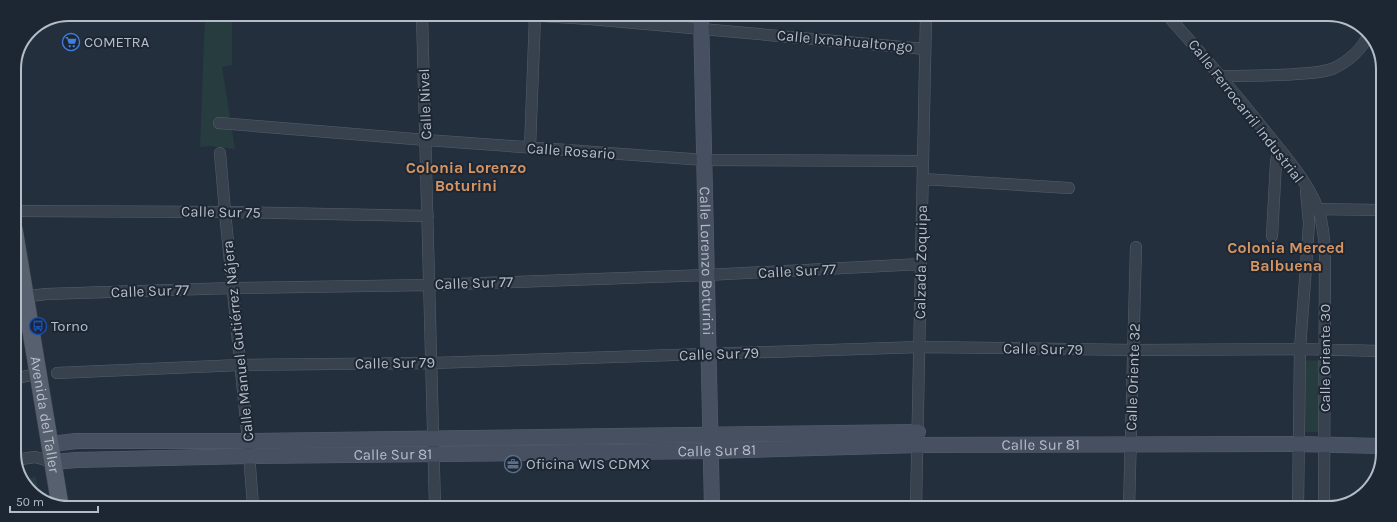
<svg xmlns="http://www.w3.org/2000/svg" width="1397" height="522" viewBox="0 0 1397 522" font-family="Karla,sans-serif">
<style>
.green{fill:#263c3f}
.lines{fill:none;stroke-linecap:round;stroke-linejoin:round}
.street-casing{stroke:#565f6c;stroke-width:12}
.secondary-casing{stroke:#565f6c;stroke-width:16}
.primary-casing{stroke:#414a57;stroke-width:18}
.street{stroke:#38414e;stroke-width:11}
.secondary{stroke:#465061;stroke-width:15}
.primary{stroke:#56606e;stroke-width:17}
.labels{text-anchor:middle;stroke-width:4;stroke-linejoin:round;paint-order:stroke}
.street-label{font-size:15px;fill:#b4bcc9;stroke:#1d2633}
.poi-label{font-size:15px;fill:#b4bcc9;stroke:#1d2633;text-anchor:start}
.neighbourhood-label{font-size:16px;font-weight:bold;fill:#d59563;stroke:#1d2633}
.rim{fill:none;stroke:#b4bcc9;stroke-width:2}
</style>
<rect width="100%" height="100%" fill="#242f3e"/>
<path class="green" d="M205,14H232V65L222,67L235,149L209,146L200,147Z
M1303,360L1321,361L1320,432H1303Z
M36,477L39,497L25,486L23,479Z"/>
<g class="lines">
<g class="street-casing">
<path id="street" d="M422,15L435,506
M525,15L590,19L925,49
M1169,17C1202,54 1234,92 1265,131C1283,153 1308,182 1318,209C1323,222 1324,237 1325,251L1324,508
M1222,76C1247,76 1271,76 1296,74C1308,73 1321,73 1332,69C1348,62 1363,49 1369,33
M219,123L426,140L705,160L923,161
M530,148L535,16
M220,153L225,212L248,441L253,505
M923,179L1069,188
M1311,209L1382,210
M14,211L225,212L428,216
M1272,236L1276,162L1277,157L1281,151
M14,298L46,294L233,288L429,285L707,275L921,264
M57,373L240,365L432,363L920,347L1134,350L1300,349L1381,351
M14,379L39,373
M15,460L35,457L53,462
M916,507L926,16
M1129,508L1136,247
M1298,508L1300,349L1308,239L1309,223L1306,191"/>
</g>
<g class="secondary-casing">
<g id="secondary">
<path id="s1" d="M701,15L712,507"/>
<path d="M51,444L76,441H248L918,432"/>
<path id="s2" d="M53,462L77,460L249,456L711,451L918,445L1298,444L1380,446"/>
</g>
</g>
<g class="primary-casing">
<g id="primary">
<path id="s3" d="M14,229L60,505"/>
</g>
</g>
<use href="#street" class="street"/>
<use href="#secondary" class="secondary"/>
<use href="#primary" class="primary"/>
</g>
<defs>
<g id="supermarket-ring" transform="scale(0.9)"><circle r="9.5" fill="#1d2633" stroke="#3f7fe0" stroke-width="1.5"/><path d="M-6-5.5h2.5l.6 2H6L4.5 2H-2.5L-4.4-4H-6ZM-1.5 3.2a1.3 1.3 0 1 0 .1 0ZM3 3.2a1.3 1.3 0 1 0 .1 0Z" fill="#3f7fe0"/></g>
<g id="bus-ring" transform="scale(0.9)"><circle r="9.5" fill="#1d2633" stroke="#1a4fb4" stroke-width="1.5"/><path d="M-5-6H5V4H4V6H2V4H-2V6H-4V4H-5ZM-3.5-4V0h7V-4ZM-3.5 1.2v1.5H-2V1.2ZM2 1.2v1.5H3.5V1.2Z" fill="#1a4fb4"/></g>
<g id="office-ring" transform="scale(0.9)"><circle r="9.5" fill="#1d2633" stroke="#5c6f8a" stroke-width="1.5"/><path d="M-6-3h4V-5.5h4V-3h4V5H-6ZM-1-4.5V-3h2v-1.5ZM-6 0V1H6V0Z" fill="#5c6f8a"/></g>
</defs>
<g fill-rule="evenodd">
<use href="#supermarket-ring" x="71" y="42"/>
<use href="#bus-ring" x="38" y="326"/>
<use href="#office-ring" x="513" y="464"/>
</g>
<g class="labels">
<g class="street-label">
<text transform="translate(845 41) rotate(5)" y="5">Calle Ixnahualtongo</text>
<text transform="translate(425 104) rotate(-92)" y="5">Calle Nivel</text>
<text transform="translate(1246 111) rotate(52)" y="5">Calle Ferrocarril Industrial</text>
<text transform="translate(571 151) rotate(4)" y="5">Calle Rosario</text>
<text transform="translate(221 212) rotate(1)" y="5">Calle Sur 75</text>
<text dy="5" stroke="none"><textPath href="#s1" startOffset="246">Calle Lorenzo Boturini</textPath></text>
<text transform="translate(921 262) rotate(-89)" y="5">Calzada Zoquipa</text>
<text transform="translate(797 271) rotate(-3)" y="5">Calle Sur 77</text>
<text transform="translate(474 283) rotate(-2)" y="5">Calle Sur 77</text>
<text transform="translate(150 291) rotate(-2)" y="5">Calle Sur 77</text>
<text transform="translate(238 341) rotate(-96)" y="5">Calle Manuel Gutiérrez Nájera</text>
<text transform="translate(1043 349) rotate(1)" y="5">Calle Sur 79</text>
<text transform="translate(719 354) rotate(-2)" y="5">Calle Sur 79</text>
<text transform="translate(1325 358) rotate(-90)" y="5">Calle Oriente 30</text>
<text transform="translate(395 363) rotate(-1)" y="5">Calle Sur 79</text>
<text transform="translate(1133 377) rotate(-88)" y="5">Calle Oriente 32</text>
<text dy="5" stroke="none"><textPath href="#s3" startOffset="188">Avenida del Taller</textPath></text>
<text dy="5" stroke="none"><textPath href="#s2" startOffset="988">Calle Sur 81</textPath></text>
<text dy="5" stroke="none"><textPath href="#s2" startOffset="664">Calle Sur 81</textPath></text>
<text dy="5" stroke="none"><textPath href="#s2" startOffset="340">Calle Sur 81</textPath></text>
</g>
<g class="poi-label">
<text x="84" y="47">COMETRA</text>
<text x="51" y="331">Torno</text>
<text x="526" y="469">Oficina WIS CDMX</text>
</g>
<g class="neighbourhood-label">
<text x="466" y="173">Colonia Lorenzo<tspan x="466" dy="18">Boturini</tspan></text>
<text x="1286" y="253">Colonia Merced<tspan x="1286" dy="18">Balbuena</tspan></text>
</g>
</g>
<path d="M0 0H1397V522H0ZM69 21H1328A48 48 0 0 1 1376 69V453A48 48 0 0 1 1328 501H69A48 48 0 0 1 21 453V69A48 48 0 0 1 69 21Z" fill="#1d2633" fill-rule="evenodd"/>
<path class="rim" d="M69 21H1328A48 48 0 0 1 1376 69V453A48 48 0 0 1 1328 501H69A48 48 0 0 1 21 453V69A48 48 0 0 1 69 21Z"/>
<path d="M10 506v6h88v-6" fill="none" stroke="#b4bcc9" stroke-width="2"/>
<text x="16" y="506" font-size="12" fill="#b4bcc9" stroke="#1d2633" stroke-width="3" paint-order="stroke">50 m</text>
</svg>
